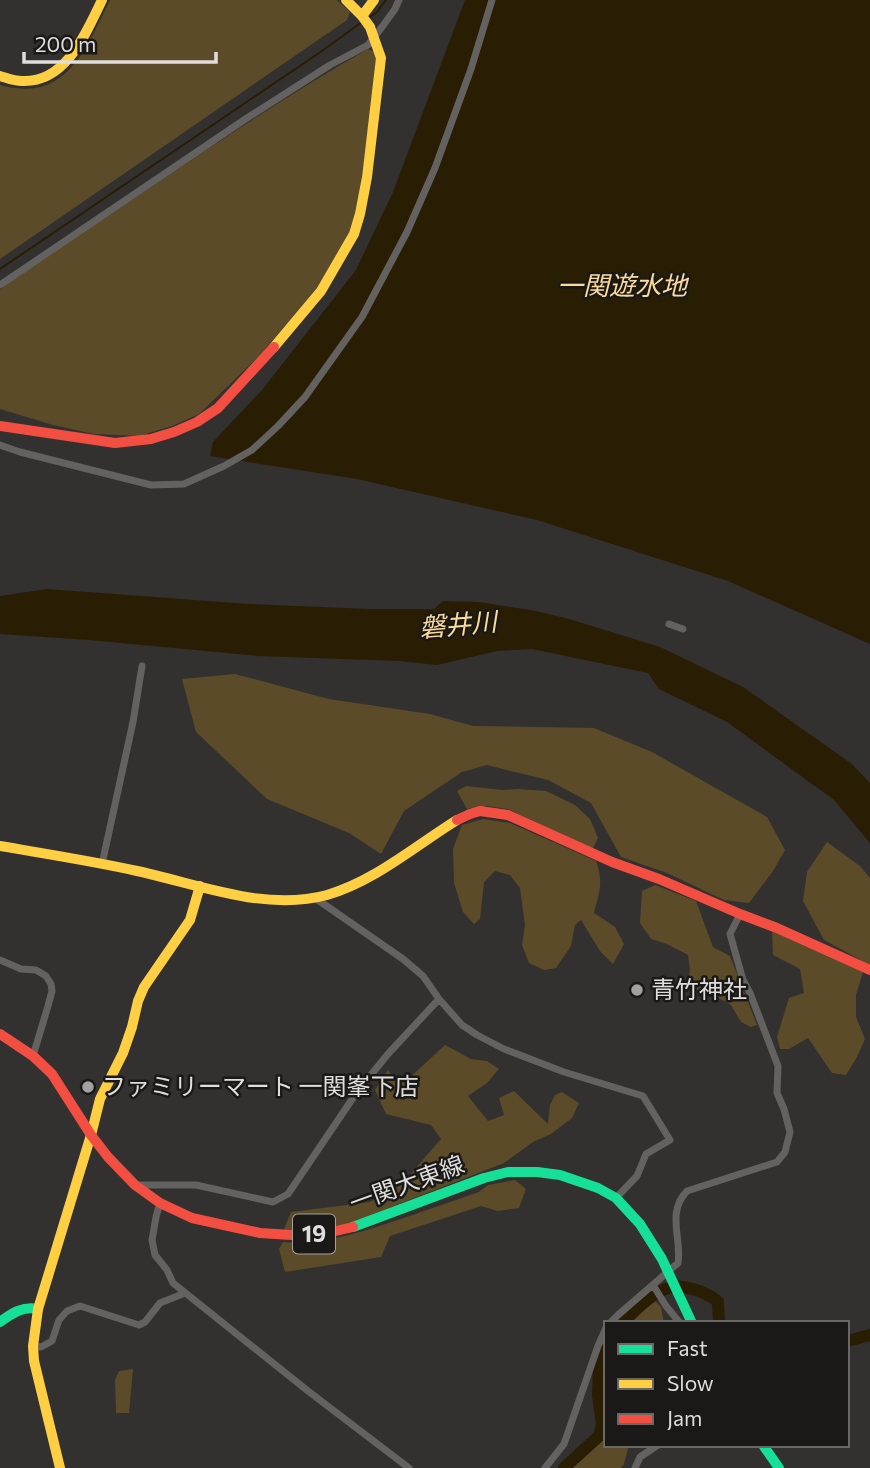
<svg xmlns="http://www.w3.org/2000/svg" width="870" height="1468" viewBox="0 0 870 1468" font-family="Commissioner,'Noto Sans JP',sans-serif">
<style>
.green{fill:#5c4b29}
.water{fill:#291d04}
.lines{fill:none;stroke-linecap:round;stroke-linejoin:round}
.stream{stroke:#291d04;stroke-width:2}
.river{stroke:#291d04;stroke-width:12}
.street{stroke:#636260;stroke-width:7}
.fast{stroke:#16e098;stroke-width:10}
.slow{stroke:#ffcf43;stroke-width:10}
.jam{stroke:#f24e42;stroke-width:10}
.poi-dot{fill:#a2a19f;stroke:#1a1918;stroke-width:2.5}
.labels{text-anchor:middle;stroke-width:5;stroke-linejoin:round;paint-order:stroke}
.shield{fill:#1a1918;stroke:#a4a3a1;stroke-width:2}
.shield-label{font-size:23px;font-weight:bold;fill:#dfdedc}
.poi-label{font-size:24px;fill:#dfdedc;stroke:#1a1918;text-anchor:start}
.street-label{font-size:24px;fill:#dfdedc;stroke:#1a1918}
.water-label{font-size:26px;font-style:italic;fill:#fcdb9a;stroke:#1a1918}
</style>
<rect width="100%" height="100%" fill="#32312f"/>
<path class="green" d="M110,0H337L350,12L347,20L0,259V85C67,104 86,48 110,0Z
M368,49L376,52L378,58L356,216L347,239L317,288L258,357L199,414L172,426L139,436L94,434L53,425L0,409V290L21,273C137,199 249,117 368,49Z
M235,674L329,699L430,714L473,726L594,728L652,752L767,817L785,850L773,871L749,903L724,900L667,873L621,857L591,803L548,780L487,765L462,772L404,811L381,854L349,833L267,799L196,732L182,679Z
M466,786L502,790L518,789L546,791L575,805L590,819L598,838L592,850L508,809L487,806L467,809L457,791Z
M483,819L510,823L596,861C604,883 599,892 594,913L615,927L624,944L613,964L600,951L581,920L575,925L571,946L556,968L544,970L529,963L522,945L525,925L520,888L510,875L495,871L484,882L480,919L474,924L463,912L454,883L453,849L462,825Z
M827,842L860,866L870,878V965L824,940L803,901L807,872Z
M655,885L696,901L713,947L730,956L757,1025L751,1027L741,1022L731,1005L715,996L696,994L687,986L690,970L688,955L667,944L651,939L640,923L642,891Z
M772,931L822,951L863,972L856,995V1017L865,1039L857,1057L846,1075L832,1073L808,1038L789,1049H780L777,1037L789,998L804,993L800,969L773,955Z
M445,1045L471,1059L487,1061L499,1069L487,1083L468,1096L488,1121L504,1115L499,1098L514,1091L548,1124L550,1105L555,1095L562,1092L579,1103L572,1118L551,1134L533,1142L504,1163L335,1229L283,1232L291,1212L370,1202L401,1185L441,1139L431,1125L386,1114L375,1090L388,1070L394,1079L407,1080Z
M515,1180L526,1189L519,1208L498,1211L481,1206L390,1236L381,1257L285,1272L279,1249L283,1242C323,1246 363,1231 401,1219C427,1210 453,1201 479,1192L488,1185Z
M652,1301H655L661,1307L664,1323H629Z
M133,1369L129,1413H116L115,1380L119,1371Z
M606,1424V1445H629L624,1464L621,1468H571C586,1456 602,1443 606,1424Z"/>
<path class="water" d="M465,0H870V644L728,581L537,520L357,479L210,456L213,442L262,390L356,270L393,192Z
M47,589L248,604L369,609H434L443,601L479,602L536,611L569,619L660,647L743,687L852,764L870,783V843L834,800L727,722L659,689L648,673L532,649L497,651L437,665L400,661L258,656L89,640L0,634V596Z"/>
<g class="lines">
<path class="stream" d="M370,17L377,12L386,0
M0,269L319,53L362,22"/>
<path class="river" d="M622,1323C636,1310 653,1291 672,1287C680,1285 690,1288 699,1291C706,1294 712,1296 718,1302L719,1323
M847,1341L870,1335
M564,1468L599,1436L602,1424L598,1396L599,1368L606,1347"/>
<path class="street" d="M0,285L247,118L330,65L368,45L382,27L395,9L399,0
M0,445L20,452L151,485L184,484L224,466L252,450L278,426L305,397L362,317L407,232L435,168L471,69L492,0
M669,624L683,629
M102,864L133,722L142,666
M315,898L403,959L423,976L439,999L462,1025L477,1035L504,1049L564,1072L643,1096L670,1140L646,1154L637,1176L616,1198
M0,960L21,969L36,970L46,976L51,984L52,991L48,1006L33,1056
M137,1185H196L273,1202L288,1194L357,1092L388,1054L439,999
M160,1203L156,1217L152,1240L155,1255L167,1270L173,1283L308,1391L409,1468
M653,1285L666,1306L680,1323
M610,1323L618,1315L678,1263C682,1238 666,1213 687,1191L777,1162L785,1152L790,1132L784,1109L777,1093L778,1066L750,993L743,980L730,934L740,914
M33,1346L41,1347L52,1341L59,1320L67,1311L80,1306L139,1325L145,1322L160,1303L185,1293
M545,1468L564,1444L598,1346L606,1328
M635,1468L640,1457L658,1445"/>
<path class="fast" d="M353,1227L484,1178L508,1172H537L560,1175L598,1188L616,1198L640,1224L662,1259L692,1323
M0,1322C12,1313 23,1306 38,1309
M763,1445L779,1468"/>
<path class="slow" d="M362,16L374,0
M0,76C7,78 14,81 22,81C66,83 86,33 102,0
M274,347L321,291L354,234L360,214L367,177L381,58L370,27L362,16L346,0
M0,846C46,854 92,861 137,871C198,884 265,912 327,895C375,881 415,846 457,820
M60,1468L34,1361L33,1346L38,1309L91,1135L100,1099L123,1053L132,1027L138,1001L144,987L190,920L200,886"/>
<path class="jam" d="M0,426L115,443L151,439L174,432L197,422L218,408L274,347
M457,820L470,814L480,811L508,815L612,862L659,879L740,914L777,928L870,970
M0,1034L33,1056L52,1074L91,1135L108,1157L135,1185L160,1203L192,1218L260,1233L291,1235L327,1233L353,1227"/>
</g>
<g class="poi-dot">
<circle cx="637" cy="990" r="7"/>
<circle cx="88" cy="1087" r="7"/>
</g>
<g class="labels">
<rect class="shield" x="293" y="1214.5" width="42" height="39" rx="5"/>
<g class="shield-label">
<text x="314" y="1242">19</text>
</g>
<g class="poi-label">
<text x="651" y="998">青竹神社</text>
<text x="102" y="1095">ファミリーマート 一関峯下店</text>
</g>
<g class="street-label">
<text transform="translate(407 1184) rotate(-20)" y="8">一関大東線</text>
</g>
<g class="water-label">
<text x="622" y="295">一関遊水地</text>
<text transform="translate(458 625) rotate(-5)" y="9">磐井川</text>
</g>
</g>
<rect x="604" y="1321" width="245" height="126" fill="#1a1918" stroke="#696866" stroke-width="2"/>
<rect x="618" y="1344" width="35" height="10" fill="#16e098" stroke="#696866" stroke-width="2"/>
<text x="667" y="1356" font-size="21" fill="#dfdedc">Fast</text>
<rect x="618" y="1379" width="35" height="10" fill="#ffcf43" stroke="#696866" stroke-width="2"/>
<text x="667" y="1391" font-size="21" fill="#dfdedc">Slow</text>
<rect x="618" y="1414" width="35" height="10" fill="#f24e42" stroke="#696866" stroke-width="2"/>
<text x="667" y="1426" font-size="21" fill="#dfdedc">Jam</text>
<path d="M24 52v10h192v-10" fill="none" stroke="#dfdedc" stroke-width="3.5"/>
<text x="35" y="52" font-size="21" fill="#dfdedc" stroke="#1a1918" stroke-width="5" paint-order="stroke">200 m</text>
</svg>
